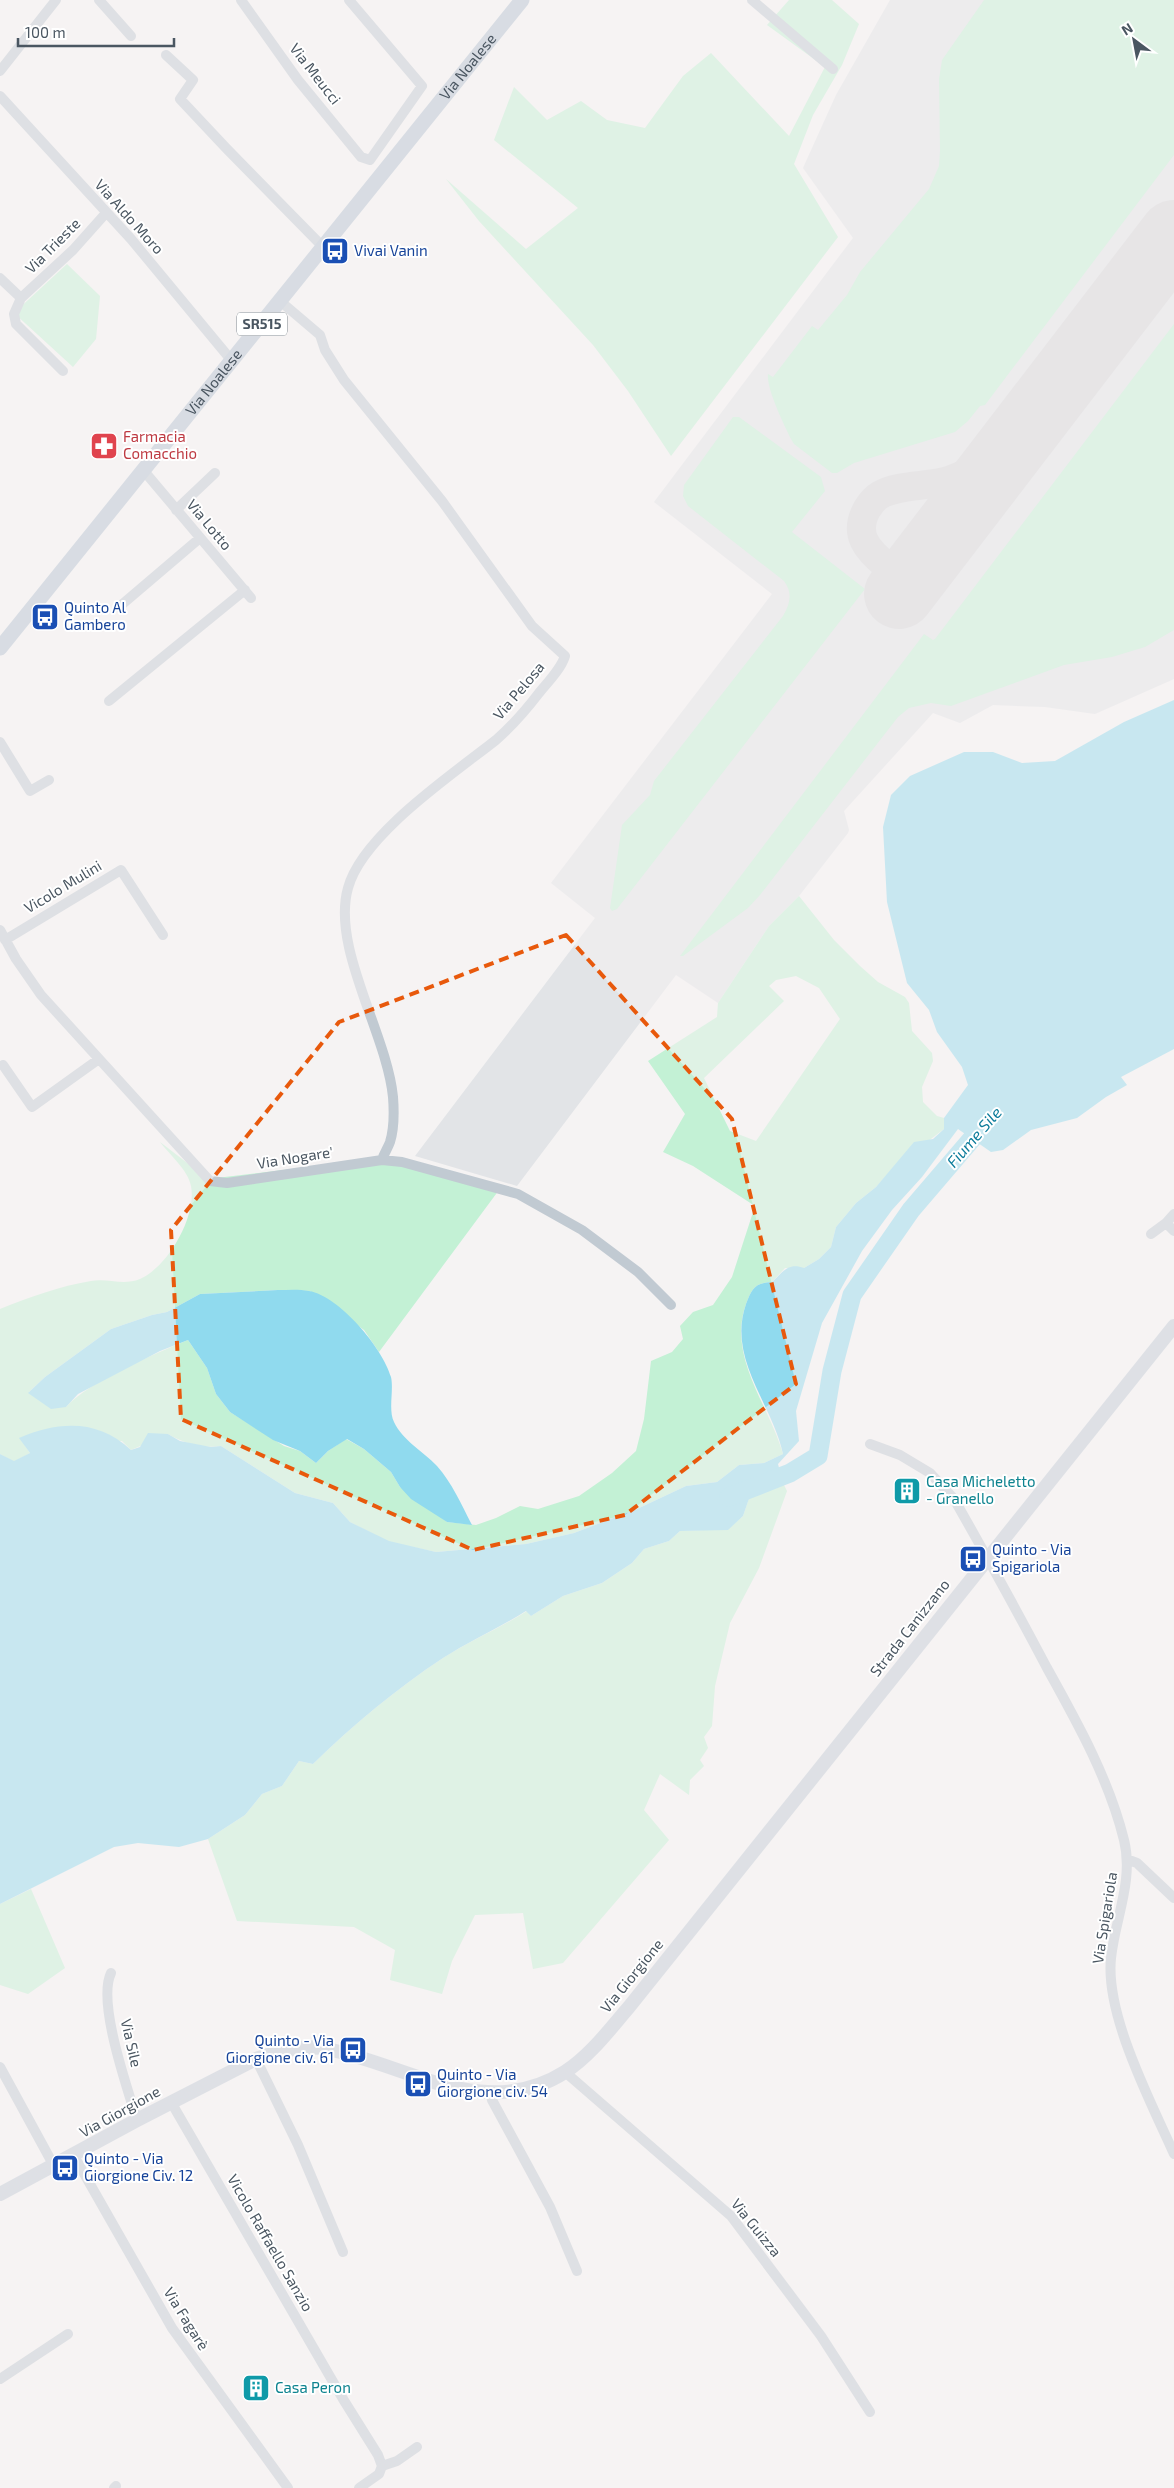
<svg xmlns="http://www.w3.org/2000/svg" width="1174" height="2488" viewBox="0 0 1174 2488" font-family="'Exo 2',sans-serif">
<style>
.airport{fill:#e2e4e7}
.green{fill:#c3f1d5;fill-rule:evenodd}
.water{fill:#90daee}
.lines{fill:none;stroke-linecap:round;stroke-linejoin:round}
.river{stroke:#90daee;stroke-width:19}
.taxiway{stroke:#d5d6d8;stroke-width:29}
.runway{stroke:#d5d6d8;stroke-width:70}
.street{stroke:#c1cad2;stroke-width:10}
.secondary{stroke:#c1cbd6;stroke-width:14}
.primary{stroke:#b3c2d1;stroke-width:15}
.marked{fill:none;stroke:#e8590c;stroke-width:4;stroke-dasharray:10 6;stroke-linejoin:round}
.labels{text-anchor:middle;stroke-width:4;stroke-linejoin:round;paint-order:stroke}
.shield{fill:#fff;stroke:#808990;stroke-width:1}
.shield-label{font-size:14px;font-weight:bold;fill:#4a5661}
.street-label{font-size:15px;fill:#4a5661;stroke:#fff}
.transit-label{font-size:15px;fill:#164399;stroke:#fff;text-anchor:start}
.health-label{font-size:15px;fill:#be3a42;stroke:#fff;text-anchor:start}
.culture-label{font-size:15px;fill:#0d838f;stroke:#fff;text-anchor:start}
.water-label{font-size:16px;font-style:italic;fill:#0c7c9b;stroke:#fff}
</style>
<rect width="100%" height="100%" fill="#f5f3f3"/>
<path class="airport" d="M890,0H1174V679L1095,714L1045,707L993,705L960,723L933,713L844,811L849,830L848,833L799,896L769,926L718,1003L676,975L517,1186L415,1156L595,918L551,883L772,594L654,502L853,238L803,168L836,95Z"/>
<path class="green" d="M789,0H832L859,24L842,65L813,115L794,164L838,237L671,456L628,391L593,345L479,221L446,179L526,249L578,208L494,140L514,87L547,120L581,101L607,120L645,128L683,76L711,53L789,136L825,67L767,25Z
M984,0H1174V155L985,405L980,406L968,421L955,432L854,463L837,473H832L794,444L791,439C784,425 766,388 768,374L773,377L812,326L818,330L847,295L860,272L929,189L939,166L940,151L939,79L942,60Z
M67,264L100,296L96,339L73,367L14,313Z
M1174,324V630L1145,647L1112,657L1064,665L951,706L931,703L909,708L898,717L760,895L748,908L683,956H680L924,634L933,640L935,639Z
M733,417H739L821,477L825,491L792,532L865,589L617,909L612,911L610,908L622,825L650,795L654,781L783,616C790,604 793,593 784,581L688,506L683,496L684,485Z
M799,896L834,940L860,966L878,982L905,997L909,1003L912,1031L932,1053L933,1061L922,1087L923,1102L937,1116L944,1118V1129L894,1167L876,1187L856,1203L836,1227L831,1247L819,1259L804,1268H785L772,1282C755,1283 752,1288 746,1304C727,1357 769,1405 783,1454L764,1463L739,1465L717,1482L686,1486L637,1509L574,1533L526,1544L436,1552L389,1542L350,1522L333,1503L295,1493L221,1446C203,1449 183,1443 168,1434L131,1450L122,1441L20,1438L30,1453L14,1462L0,1454V1309C30,1297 60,1286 91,1281C108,1278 123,1286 140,1279C168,1267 197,1216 191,1186C188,1170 170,1155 160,1142L208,1179L373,1159L499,1190L379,1352L364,1330L310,1291L278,1290L200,1294L167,1312L152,1315L111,1329L45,1377L29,1392L66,1407C90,1381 154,1354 188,1340L207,1368L216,1394L230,1412L284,1446L300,1451L316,1463L328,1451L346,1439L364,1449L391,1472L400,1487L447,1522L476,1525L496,1518L520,1506L538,1509L579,1496L612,1473L636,1451L644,1419L651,1361L672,1352L683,1339L680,1326L693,1312L713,1305L732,1277L755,1206L693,1166L663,1152L685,1114L648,1061L717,1017L718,1003L769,926ZM796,976L819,988L840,1019L756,1141L730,1131L704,1078L784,1001L769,986L776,980Z
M783,1483L787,1491L759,1568L730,1623L715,1686L712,1726L704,1737L708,1748L700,1760L704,1766L690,1780L689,1795L660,1774L644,1810L669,1840L563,1963L533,1969L523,1913L475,1915L452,1961L442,1994L390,1980L395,1950L354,1927L237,1921L208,1839L245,1815L262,1794L282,1786L299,1761L313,1764C353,1725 396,1689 443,1658C470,1641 500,1628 527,1611L531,1616L563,1596L602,1583L632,1563L644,1549L669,1541L680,1531L728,1529L743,1516L753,1486L763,1485L771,1489Z
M31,1889L65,1968L28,1994L0,1985V1904Z"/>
<path class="water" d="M1174,700V1049L1121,1077L1127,1085L1106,1097L1077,1118L1031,1130L1003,1150L991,1152L958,1129L922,1177L892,1210L862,1251L822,1323L796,1411L799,1441L778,1464L783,1483L771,1489L763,1485L753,1487L743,1516L728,1530L680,1531L669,1541L644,1549L632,1563L602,1583L563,1596L531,1616L526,1611C499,1628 470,1641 443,1658C396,1689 353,1725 313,1764L299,1761L282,1786L262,1794L245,1815L208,1839L179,1847L138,1843L114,1847L0,1904V1454L14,1461L30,1453L19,1438C59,1421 98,1419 131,1450L140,1447L148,1433L168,1434L180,1441L211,1447L221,1446L295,1493L333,1503L350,1522L389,1541L436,1552L526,1544L574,1533L637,1509L686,1486L717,1482L739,1465L764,1463L783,1454C772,1403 727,1359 746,1304C752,1288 755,1283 772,1282C783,1272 788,1262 804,1268L819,1259L831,1247L836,1227L856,1203L876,1187L914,1142L933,1139L944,1129V1118L968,1085L962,1067L937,1032L929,1010L907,983L887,902L883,827L891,795L910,776L964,752H993L1022,763L1055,761L1124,722Z
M278,1290C288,1290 299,1289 309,1291C339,1296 383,1348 391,1377C394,1390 388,1410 394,1422C403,1441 423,1451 437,1466C452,1483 461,1504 472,1525L447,1522L411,1499L400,1487L391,1472L364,1449L347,1439L328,1451L316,1463L300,1451L273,1440L230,1412L216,1394L207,1368L188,1340L160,1351L78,1394L66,1407L51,1409L28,1393L45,1377L111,1329L152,1315L167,1312L200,1294Z"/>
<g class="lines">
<path class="river" d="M729,1497L790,1473L818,1456L832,1371L852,1295L911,1210L988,1120"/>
<path class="taxiway" d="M929,555L915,565L887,566C867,550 853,534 867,509C870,504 875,498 880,495C898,484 929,487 950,480C978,470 998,453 1021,436"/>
<path class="runway" d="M899,594L1174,235"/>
<path class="street" d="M99,0L131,36
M241,0L298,80L361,157L370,160
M349,0L422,86L370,160
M752,0L833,69
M166,55L193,80L180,99L226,148L324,248
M0,71L56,0
M0,96L131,239L232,361
M0,278L21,298
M280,301L320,335L325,350L344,380L442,501L532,626L565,656C561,669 548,682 539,693C526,710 512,726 496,740C453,774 362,835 348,888C331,948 387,1034 393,1097C394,1110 394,1129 390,1142C388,1148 384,1153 382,1160
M63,371L16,324L14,314L21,298L73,250L106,213
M144,471L251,598
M176,510L215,473
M119,607L200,538
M109,701L245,590
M0,742L30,791L49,780
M0,930L16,959L41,995L210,1181L227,1183L382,1160L402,1162L518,1194L582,1230L638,1272L671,1305
M5,940L121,870L163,935
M3,1065L32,1107L99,1059
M1174,1214L1166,1223L1174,1231
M1151,1234L1166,1223
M870,1444L900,1455L930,1473L954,1499C986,1555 1017,1611 1047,1668C1077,1722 1109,1779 1124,1840C1134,1880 1115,1919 1111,1958C1105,2015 1151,2102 1174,2154
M1129,1860L1137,1863L1174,1898
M111,1973C97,2002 127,2087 137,2120
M256,2059L298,2145L343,2252
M0,2067L54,2166
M565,2072L731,2216L821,2336L870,2412
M490,2092L492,2100L550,2207L577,2271
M171,2102L343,2399L378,2455L382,2466L379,2474L359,2488
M74,2156L172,2328L288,2488
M0,2379L68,2334
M382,2466L397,2461L417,2447
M114,2488L116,2486"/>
<path class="secondary" d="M0,2194L137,2120L256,2059C278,2051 303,2044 327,2049C406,2064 485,2123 565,2072C590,2056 610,2029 629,2007L1174,1326"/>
<path class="primary" id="s1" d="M0,648L522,0"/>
</g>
<path d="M0 0H1174V2488H0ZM566,935L732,1119L796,1384L625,1515L473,1550L181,1419L171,1230L339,1022Z" fill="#f5f3f3" fill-opacity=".55" fill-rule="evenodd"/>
<path class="marked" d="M566,935L732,1119L796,1384L625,1515L473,1550L181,1419L171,1230L339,1022Z"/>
<defs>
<g id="bus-square" transform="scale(1.4375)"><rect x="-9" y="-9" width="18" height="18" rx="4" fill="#1a4fb4" stroke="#fff"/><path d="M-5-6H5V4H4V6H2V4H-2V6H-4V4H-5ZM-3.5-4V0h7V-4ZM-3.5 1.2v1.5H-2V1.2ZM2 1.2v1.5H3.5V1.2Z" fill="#fff"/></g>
<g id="pharmacy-square" transform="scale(1.4375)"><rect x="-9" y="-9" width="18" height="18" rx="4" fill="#e0444e" stroke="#fff"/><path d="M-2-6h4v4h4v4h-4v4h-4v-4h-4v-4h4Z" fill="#fff"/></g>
<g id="building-square" transform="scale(1.4375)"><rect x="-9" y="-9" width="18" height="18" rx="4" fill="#0f9aa8" stroke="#fff"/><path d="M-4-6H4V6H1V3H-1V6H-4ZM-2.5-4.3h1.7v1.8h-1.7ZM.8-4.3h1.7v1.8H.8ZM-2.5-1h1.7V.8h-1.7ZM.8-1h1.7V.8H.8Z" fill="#fff"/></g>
</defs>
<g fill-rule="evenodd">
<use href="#bus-square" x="335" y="251"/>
<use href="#pharmacy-square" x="104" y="446"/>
<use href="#bus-square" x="45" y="617"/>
<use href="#building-square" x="907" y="1491"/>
<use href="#bus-square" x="973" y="1559"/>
<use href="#bus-square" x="353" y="2050"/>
<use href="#bus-square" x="418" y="2084"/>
<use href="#bus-square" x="65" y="2168"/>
<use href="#building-square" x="256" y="2388"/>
</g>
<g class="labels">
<rect class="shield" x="237" y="312.5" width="50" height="23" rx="4"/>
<g class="shield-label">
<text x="262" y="329">SR515</text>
</g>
<g class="street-label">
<text dy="5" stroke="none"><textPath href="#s1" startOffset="746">Via Noalese</textPath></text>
<text transform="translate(315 74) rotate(52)" y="5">Via Meucci</text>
<text transform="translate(129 217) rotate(48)" y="5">Via Aldo Moro</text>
<text transform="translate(53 246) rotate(-45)" y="5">Via Trieste</text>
<text dy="5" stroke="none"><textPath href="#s1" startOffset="341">Via Noalese</textPath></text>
<text transform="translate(209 525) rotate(50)" y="5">Via Lotto</text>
<text transform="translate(519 691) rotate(-50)" y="5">Via Pelosa</text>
<text transform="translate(63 887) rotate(-31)" y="5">Vicolo Mulini</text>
<text transform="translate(295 1158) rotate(-9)" y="5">Via Nogare'</text>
<text transform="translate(910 1628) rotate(-52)" y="5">Strada Canizzano</text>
<text transform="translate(1105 1918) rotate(-81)" y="5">Via Spigariola</text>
<text transform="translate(632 1976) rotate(-51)" y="5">Via Giorgione</text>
<text transform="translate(131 2043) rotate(77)" y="5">Via Sile</text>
<text transform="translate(120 2112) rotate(-29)" y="5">Via Giorgione</text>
<text transform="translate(756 2228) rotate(51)" y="5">Via Guizza</text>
<text transform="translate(270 2243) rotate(60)" y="5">Vicolo Raffaello Sanzio</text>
<text transform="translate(186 2319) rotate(58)" y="5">Via Fagarè</text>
</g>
<g class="transit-label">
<text x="354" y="256">Vivai Vanin</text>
<text x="64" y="613">Quinto Al<tspan x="64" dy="17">Gambero</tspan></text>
<text x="992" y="1555">Quinto - Via<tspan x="992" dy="17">Spigariola</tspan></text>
<text x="334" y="2046" text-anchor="end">Quinto - Via<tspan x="334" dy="17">Giorgione civ. 61</tspan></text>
<text x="437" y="2080">Quinto - Via<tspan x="437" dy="17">Giorgione civ. 54</tspan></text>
<text x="84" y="2164">Quinto - Via<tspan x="84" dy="17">Giorgione Civ. 12</tspan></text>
</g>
<g class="health-label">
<text x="123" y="442">Farmacia<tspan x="123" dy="17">Comacchio</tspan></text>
</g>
<g class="culture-label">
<text x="926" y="1487">Casa Micheletto<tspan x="926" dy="17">- Granello</tspan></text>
<text x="275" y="2393">Casa Peron</text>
</g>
<g class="water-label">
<text transform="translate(974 1137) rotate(-49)" y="6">Fiume Sile</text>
</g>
</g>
<g transform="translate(1134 40) rotate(328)" stroke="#ffffff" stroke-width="4" paint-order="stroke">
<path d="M0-4L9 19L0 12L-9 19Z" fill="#4a5661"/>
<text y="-8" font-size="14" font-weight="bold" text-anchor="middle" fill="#4a5661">N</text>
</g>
<path d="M18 38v8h156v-8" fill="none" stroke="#4a5661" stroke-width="2.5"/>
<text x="25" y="38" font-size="15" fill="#4a5661" stroke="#ffffff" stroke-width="4" paint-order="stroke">100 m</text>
</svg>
